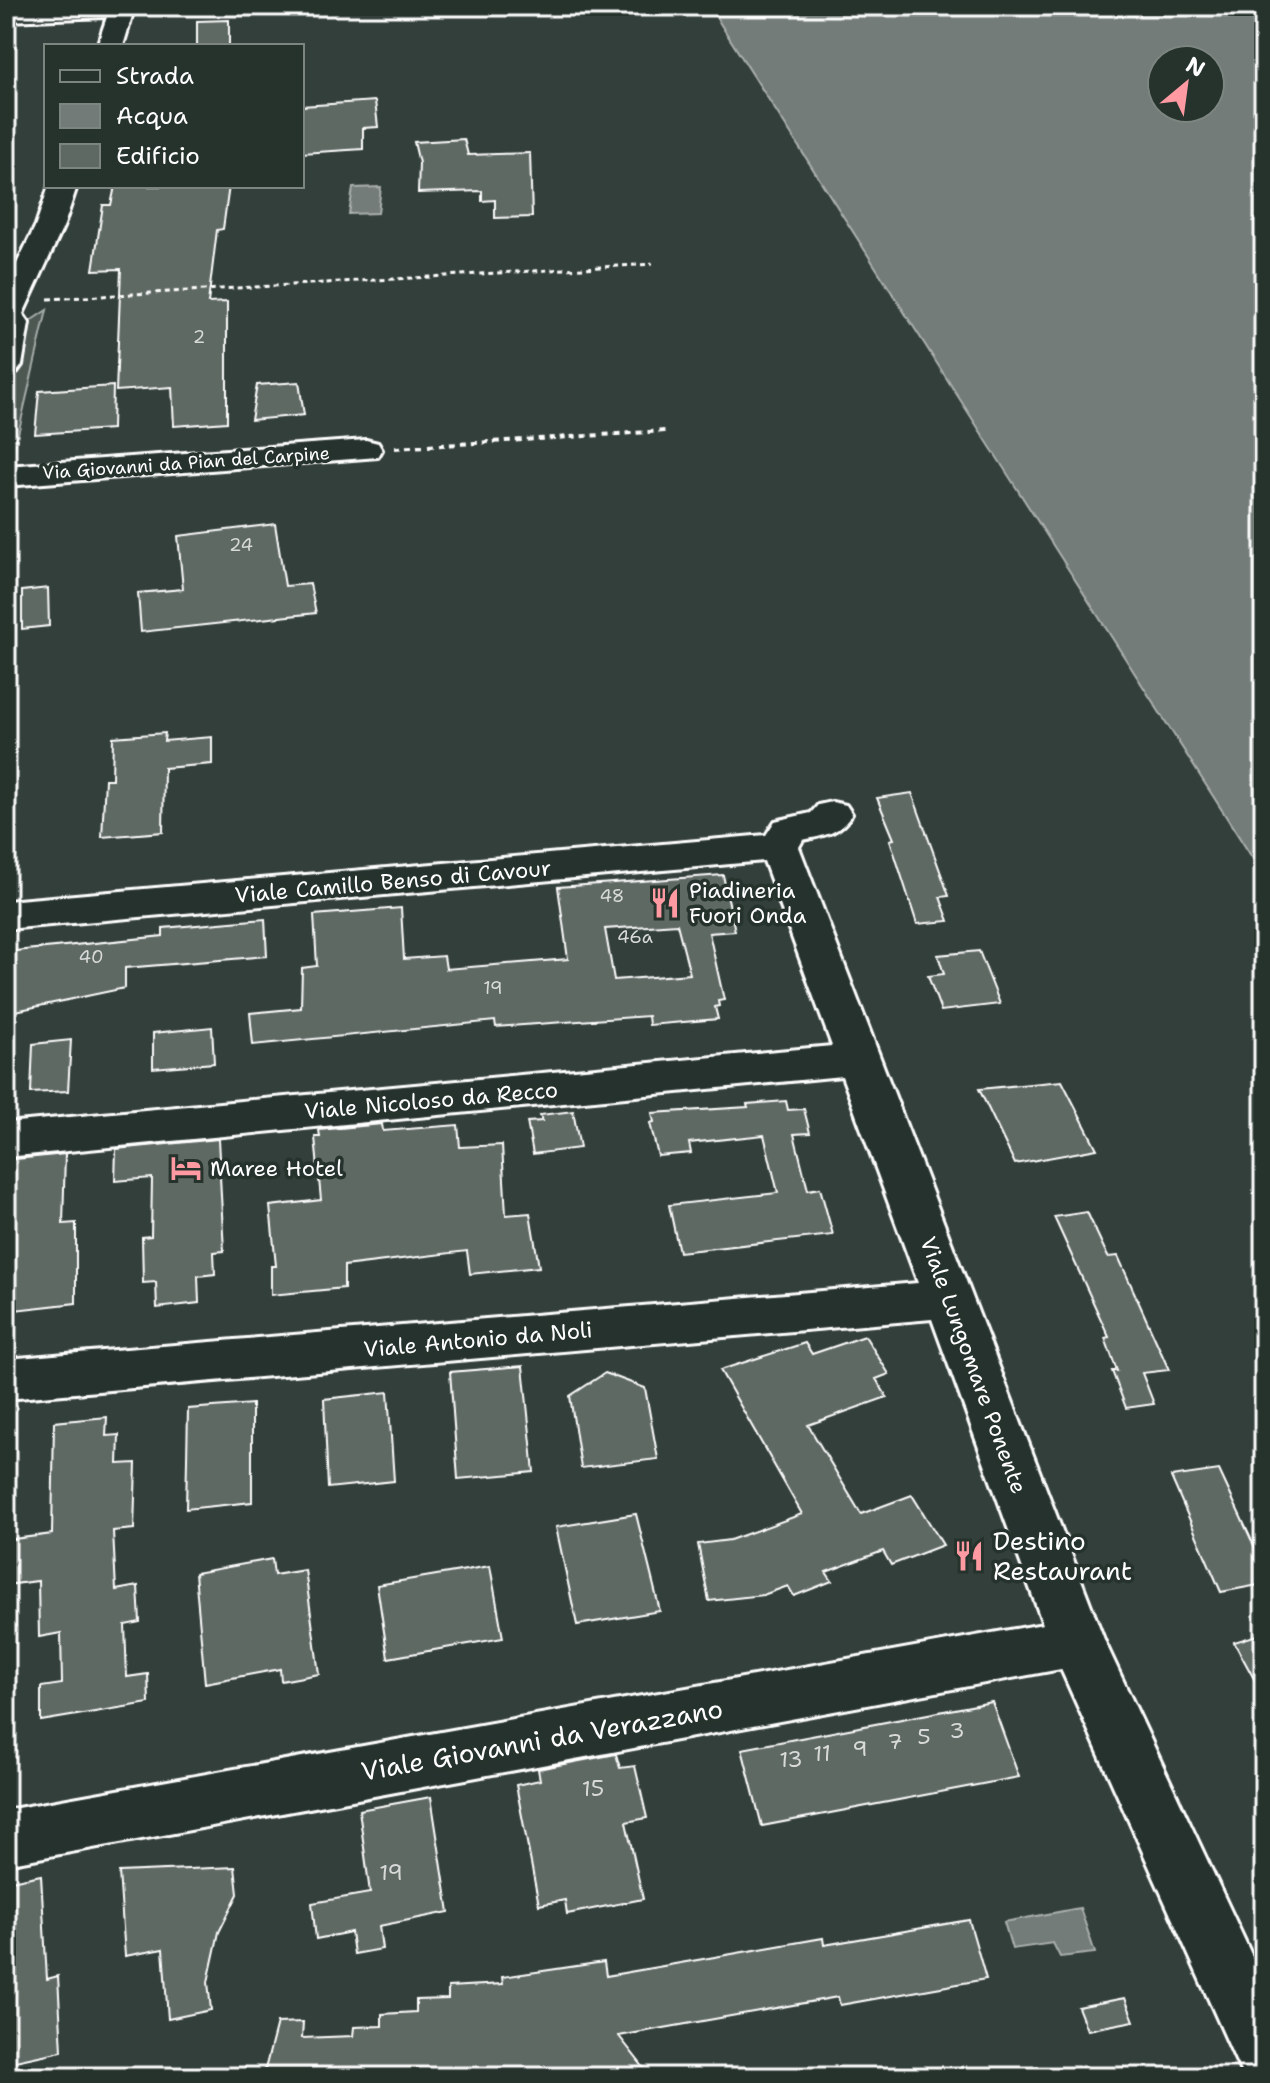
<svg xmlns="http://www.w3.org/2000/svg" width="1270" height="2083" viewBox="0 0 1270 2083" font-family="'Shantell Sans',sans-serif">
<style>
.green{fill:#4d5853;stroke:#a6aca9;stroke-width:2}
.water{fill:#737b78;stroke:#abb0ae;stroke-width:2;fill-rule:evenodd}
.building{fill:#5f6964;stroke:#fff;stroke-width:2;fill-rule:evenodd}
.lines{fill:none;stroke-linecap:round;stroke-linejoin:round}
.minor-casing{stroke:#fff;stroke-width:6}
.path-far1{stroke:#fff;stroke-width:3;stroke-dasharray:5 4;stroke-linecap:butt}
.path{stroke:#fff;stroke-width:4;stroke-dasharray:6 5;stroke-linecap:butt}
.minor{fill:#26332d;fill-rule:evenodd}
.labels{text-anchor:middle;stroke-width:7;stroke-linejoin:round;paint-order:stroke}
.number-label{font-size:18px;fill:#d7dad8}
.far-street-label{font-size:18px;fill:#fff;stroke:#26332d}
.street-label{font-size:22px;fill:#fff;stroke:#26332d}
.poi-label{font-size:22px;fill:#fff;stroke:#26332d;text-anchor:start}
.near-number-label{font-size:22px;fill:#d7dad8}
.near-poi-label{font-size:26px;fill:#fff;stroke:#26332d;text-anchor:start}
.near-street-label{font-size:26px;fill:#fff;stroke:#26332d}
</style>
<rect width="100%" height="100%" fill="#333f3a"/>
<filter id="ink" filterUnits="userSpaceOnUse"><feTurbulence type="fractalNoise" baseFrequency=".0125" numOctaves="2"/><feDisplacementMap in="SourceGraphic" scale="16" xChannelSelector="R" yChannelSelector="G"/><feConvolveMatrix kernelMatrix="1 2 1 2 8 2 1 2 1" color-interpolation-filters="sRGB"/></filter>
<g filter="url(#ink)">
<path class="green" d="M47,310L11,464L6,465V337Z"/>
<path class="water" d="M709,6H1264V876ZM1162,60H1210V108H1162Z
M381,187L378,213L349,214L353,188Z
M1080,1908L1095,1953L1060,1957L1053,1943L1012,1949L1004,1922Z"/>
<path class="building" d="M229,20V46H197V21Z
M375,101L378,127L363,128V149L302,153V106Z
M464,139L468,155L530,153L532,217L495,218V200L482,201V191L418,193L419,163L414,142Z
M115,186H229L223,229L217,230L208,303L227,302V422L174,426L172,387L116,391L121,269L93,270L103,205H111Z
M299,382L304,415L251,420L257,385Z
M113,386L112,429L35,434L39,391Z
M275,524L285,586L310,584L316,613L141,632L138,593L183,589L178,536Z
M48,588L49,626L22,629V591Z
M165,733L164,741L212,737V764L164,768L163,832L102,837L105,779H112L113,737Z
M912,793L949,896L940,897L949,921L917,924L890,840L894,839L877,798Z
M723,875L735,931L709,933L724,1000L718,1001L719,1006L715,1007L718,1019L649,1025L648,1016L496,1027L495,1021L253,1045L250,1013L301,1008L302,968L317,966L314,915L401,908L404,959L444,956L446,969L568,959L558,887ZM677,924L690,974L614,980L605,929Z
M265,919L267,956L125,968V988L6,1013V952L163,936V928Z
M979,951L1000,1004L941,1011L928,976L944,974L938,955Z
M212,1027L214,1063L153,1068V1033Z
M71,1040L68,1091L31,1093L33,1044Z
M1062,1081L1097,1149L1015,1164L979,1089Z
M786,1101L788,1110L804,1109L810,1133L794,1134L808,1190L820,1188L833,1235L679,1252L669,1205L778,1193L764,1135L689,1143L691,1153L658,1156L650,1123L654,1122L652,1113L748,1107L747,1104Z
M573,1111L580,1148L533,1154L527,1122L542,1121L540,1115Z
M382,1124L383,1131L458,1125L460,1147L502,1145L506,1215L530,1213L539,1267L470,1274L467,1251L344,1266V1288L271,1295V1266H276L270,1206L321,1200L315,1137H320L319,1130Z
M218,1139L224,1251L214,1252L215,1274L198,1276L199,1303L157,1308L156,1282L143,1283L142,1237L151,1236L152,1178L115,1181L116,1149Z
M65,1154L63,1224L76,1223V1303L6,1311V1160Z
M1087,1212L1108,1257L1118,1256L1169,1370L1142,1373L1154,1404L1126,1408L1112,1371H1117L1105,1338L1109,1337L1054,1217Z
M865,1336L889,1374L876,1379L887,1397L808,1425L861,1514L912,1495L943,1545L891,1565L883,1551L826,1572L832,1581L794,1596L788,1586L763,1595L709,1601L698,1544L730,1540L802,1514L720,1370L805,1343L812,1354Z
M523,1366L534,1472L458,1479L450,1372Z
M605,1373L645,1388L658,1459L581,1468L570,1396Z
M388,1392L394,1481L328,1488L324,1399Z
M252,1404V1502L186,1509L188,1409Z
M107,1417L106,1436L119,1435L118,1464L136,1463L134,1529L113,1531L116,1590L138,1586L140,1622L125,1625L127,1677L148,1674L149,1703L41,1721V1687L62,1684L61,1633L39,1637L38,1581L6,1585V1540L52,1534L54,1422Z
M1219,1470L1264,1567V1584L1221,1592L1171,1477Z
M636,1514L660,1611L577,1625L556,1527Z
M272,1559L274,1575L305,1570L319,1674L281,1681L280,1669L205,1683L195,1573Z
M490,1566L503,1638L388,1658L377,1585Z
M1264,1633V1697L1234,1642Z
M992,1702L1019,1777L762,1826L742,1749Z
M616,1754L620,1768L635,1766L647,1818L626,1822L643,1899L567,1914L565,1900L539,1905L516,1785L540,1780L538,1769Z
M431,1797L449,1912L379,1926L382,1949L354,1954L351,1932L316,1939L312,1903L370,1893L359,1810Z
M235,1867L238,1894L219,1932L208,1982L211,2010L168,2019L163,1949L125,1956L119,1872Z
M41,1875L47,1979L58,1976L62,2051L6,2063V1882Z
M969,1920L986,1979L840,2005L838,1997L619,2036L651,2077H263L277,2023L303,2022L302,2038L353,2036L354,2027L382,2026V2014L416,2012V2000L448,1999V1987L503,1984L502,1977L604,1962L606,1976L823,1938L824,1945Z
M1125,1998L1134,2021L1087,2030L1078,2007Z"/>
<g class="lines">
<g class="minor-casing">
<path id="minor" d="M135,6L123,46H97L107,17L6,21V7Z
M49,186H77L64,225L23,314L29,323L22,365L17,372L6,374V286L36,225Z
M366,440L378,443L382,450L378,457L6,486V466Z
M832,802L846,805L852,814C839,834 826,835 803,840L799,847L1105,1642L1264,1982V2077L1242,2074L1061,1669L6,1864V1810L1043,1624L932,1319L6,1399V1359L918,1283L842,1076L6,1157V1123L832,1046L764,861L6,929V901L766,835L775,821L811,813L818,805Z"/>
</g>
<path class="path-far1" d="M48,299L653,264"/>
<path class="path" d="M395,448L665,431"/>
<use href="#minor" class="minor"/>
</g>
</g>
<defs>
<g id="restaurant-bare" transform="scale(2.4)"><path d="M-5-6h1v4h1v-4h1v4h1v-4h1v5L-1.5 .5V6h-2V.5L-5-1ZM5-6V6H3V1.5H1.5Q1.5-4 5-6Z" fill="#ff9aa2" stroke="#26332d" stroke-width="2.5" paint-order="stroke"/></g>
<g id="hotel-bare" transform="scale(2.4)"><path d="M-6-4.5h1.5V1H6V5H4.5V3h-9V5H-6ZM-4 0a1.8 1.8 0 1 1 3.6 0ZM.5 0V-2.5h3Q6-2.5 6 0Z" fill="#ff9aa2" stroke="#26332d" stroke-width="2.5" paint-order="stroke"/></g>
</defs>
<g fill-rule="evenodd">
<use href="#restaurant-bare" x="665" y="903"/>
<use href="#hotel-bare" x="186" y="1168"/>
<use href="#restaurant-bare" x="969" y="1556"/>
</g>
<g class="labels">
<g class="number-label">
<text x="199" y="343">2</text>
<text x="241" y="551">24</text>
<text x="612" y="902">48</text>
<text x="635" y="943">46a</text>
<text x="91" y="963">40</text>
<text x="493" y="994">19</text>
</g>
<g class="far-street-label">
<text transform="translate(186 463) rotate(-4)" y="6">Via Giovanni da Pian del Carpine</text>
</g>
<g class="street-label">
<text transform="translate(393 881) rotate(-5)" y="8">Viale Camillo Benso di Cavour</text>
<text transform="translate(431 1100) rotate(-5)" y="8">Viale Nicoloso da Recco</text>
<text transform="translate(478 1339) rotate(-5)" y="8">Viale Antonio da Noli</text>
<text transform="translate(974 1365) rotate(70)" y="8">Viale Lungomare Ponente</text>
</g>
<g class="poi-label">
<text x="689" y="898">Piadineria<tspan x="689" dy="25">Fuori Onda</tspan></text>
<text x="210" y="1176">Maree Hotel</text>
</g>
<g class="near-number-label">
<text x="957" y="1738">3</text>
<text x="924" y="1744">5</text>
<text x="895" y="1749">7</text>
<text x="860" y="1756">9</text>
<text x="822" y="1761">11</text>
<text x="791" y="1767">13</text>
<text x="593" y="1796">15</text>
<text x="391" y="1880">19</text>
</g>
<g class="near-poi-label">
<text x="993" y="1550">Destino<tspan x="993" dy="30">Restaurant</tspan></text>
</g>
<g class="near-street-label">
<text transform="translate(542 1740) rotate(-10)" y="9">Viale Giovanni da Verazzano</text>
</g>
</g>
<rect width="1270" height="2083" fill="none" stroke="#26332d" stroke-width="32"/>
<rect x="16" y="16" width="1238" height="2051" fill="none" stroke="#fff" stroke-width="3" filter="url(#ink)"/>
<rect x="44" y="44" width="260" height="144" fill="#26332d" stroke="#7d8581" stroke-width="2"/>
<rect x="60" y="70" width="40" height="12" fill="#26332d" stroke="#7d8581" stroke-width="2"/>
<text x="116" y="84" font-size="24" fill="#ffffff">Strada</text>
<rect x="60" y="104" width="40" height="24" fill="#737b78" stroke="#7d8581" stroke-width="2"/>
<text x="116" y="124" font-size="24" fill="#ffffff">Acqua</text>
<rect x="60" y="144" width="40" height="24" fill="#5f6964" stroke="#7d8581" stroke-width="2"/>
<text x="116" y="164" font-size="24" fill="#ffffff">Edificio</text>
<g transform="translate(1186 84) rotate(29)"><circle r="38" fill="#26332d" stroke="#7d8581" stroke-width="2"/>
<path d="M0-6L14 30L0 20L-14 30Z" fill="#ff9aa2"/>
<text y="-12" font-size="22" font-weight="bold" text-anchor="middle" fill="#ffffff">N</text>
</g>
</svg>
